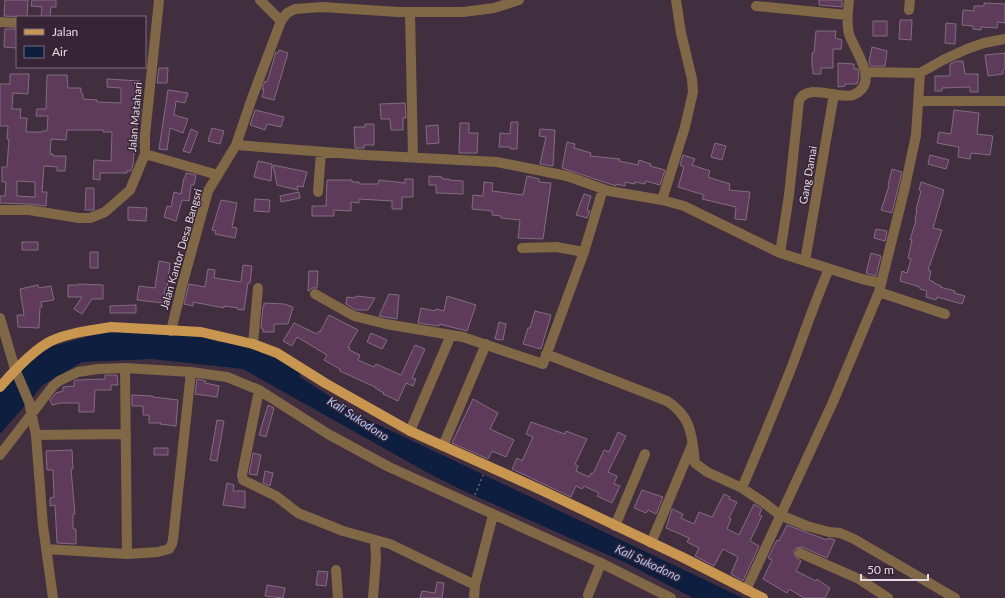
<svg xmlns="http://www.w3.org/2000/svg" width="1005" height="598" viewBox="0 0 1005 598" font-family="Lato,sans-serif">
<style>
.water{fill:#0d1e3f}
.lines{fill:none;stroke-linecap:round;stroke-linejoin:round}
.river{stroke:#0d1e3f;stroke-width:16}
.building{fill:#5e3b5a;stroke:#826d80;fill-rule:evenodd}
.path{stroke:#726271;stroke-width:1.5;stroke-dasharray:2 3;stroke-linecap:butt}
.minor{stroke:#806746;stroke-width:10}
.major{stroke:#c8964e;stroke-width:10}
.labels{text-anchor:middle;stroke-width:3;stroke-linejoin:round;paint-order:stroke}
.street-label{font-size:11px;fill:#e5d9e4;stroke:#372535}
.water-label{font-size:12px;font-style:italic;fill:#adc9fc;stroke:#372535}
</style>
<rect width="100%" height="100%" fill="#412f3f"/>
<path class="water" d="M105,332L201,336L277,362L360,416L743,598H693L626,563L464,491L428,473L243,369L152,359L82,362L43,385L0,434V390L9,380L46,348Z"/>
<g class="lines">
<path class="river" d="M226,348L269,357L292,374"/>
</g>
<path class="building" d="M5,0H28L27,17L4,16Z
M32,0H56V7H51L50,17H41L42,7L31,6Z
M819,0H842V7L819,5Z
M984,3L1005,4V23L998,22L997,28L981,27V30L973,29V26L962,25L963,10L974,11V6H984Z
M900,20H912L911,40L899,39Z
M873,21H887V36H873Z
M946,23L956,24L955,44L945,43Z
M5,29H17V48L4,47Z
M816,31H836L835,38L842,40L841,49H833V68H821V74H813V68H812V53H814Z
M872,47L887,51L885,66H870L869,62Z
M279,50L288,53L274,100L262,97L264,89H262L265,81L267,82L276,52L278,53Z
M1005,53V69L1003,70V74L988,76L985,55Z
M957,61H963L965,74H978V92H970V87L942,88V91H935V76H950V64Z
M838,63L854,64V69H858L859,76L857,84H845V86L838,87Z
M159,68H168L167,83H157Z
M10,74H29L28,94L13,93L12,109H21L20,118H27L26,132H42V131H47L48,116H36L37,109H46L47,75H67L68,88H81V93L83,94V99L97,100V102L121,103V88L107,87V79L140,81L139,109H141L140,119L137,118L136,134H138V143H136V153H134L133,165L131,171H127V173H100V180L93,179L94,160L111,161L112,132H103V130H67L66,140L51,139L50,154H53V156H66L65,171H57V167L44,166L42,192H47L46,206L29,204L0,203V196H5L6,182H2V167H7L9,139H7L8,126H0V84H10ZM17,181L35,182V197L17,196Z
M168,90L188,93L185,103L176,101L174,115L188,119L183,133L170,128L167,150L159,149Z
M405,103L406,118H403V130H391L390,119H381L380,104Z
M255,110L284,117L281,127L267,124L265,130L250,125Z
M954,110L979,113L977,134L993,136L990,155L971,153L970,159L958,157L959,147L937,143L939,132L951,134Z
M511,122H518L517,149H510V147H499L500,133L510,134Z
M460,123H469V133H478L477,153H459Z
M365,124H374V145H364V148H355L354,127H365Z
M438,125L439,143L427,144L426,126Z
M212,128L224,131L220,144L208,141Z
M191,129L198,132L190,153L183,151Z
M540,129L555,130L553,166L540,164L546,137L539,136Z
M567,142L575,144L574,148L591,153L590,156L620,159L619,161L638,165L639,160L651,164L650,166L665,170L660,185L646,181L645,184L635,182V184L625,182V186L616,184V186L562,168Z
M715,143L726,146L722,160L711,157Z
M683,155L695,159L692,165L710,171L708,177L730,184L729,190L750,192L746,220L735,219L736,207L702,199L704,195L678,187L684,167L680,165Z
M930,155L949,160L946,169L928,164Z
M258,161L272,164L271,181L254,177Z
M273,165L307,172L303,187L297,186L298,190L277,185Z
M892,169L902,172L892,213L881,210L889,186L888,185Z
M186,173L196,175L194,185H191L189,201L182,200L176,221L164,217L167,206L171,207L174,192L181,194L184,178H185Z
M429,176L442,177V179H449V180L463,181V194L436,193V185H429Z
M527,176L539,179V182L551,183L543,239L518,238L520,220L501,218V216L492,215V211L472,209L473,195L483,196L484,182L493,183L492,191L523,195Z
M405,179H413V197H402V209H392V201L359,199V203L351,202V211L334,210V216H312V206H326L327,180H352V182H359V184H378L379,180L405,183Z
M921,182L944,190L933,228L942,230L928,270L931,271L929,280L934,282V283L941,286L940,287L955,291L954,293L965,296L962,304L937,297L936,300L926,297L927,291L920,289V287L900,281L902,271L907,273L911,259L908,258L912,240H910L916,220H915L917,210H916L921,191L919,190Z
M86,188H94V210H85Z
M299,192L300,198L281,202L280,196Z
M584,194L591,196L587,210L590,211L587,218L576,215Z
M255,199L270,200L269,212L254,211Z
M221,200L237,203L232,227L237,228L235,238L215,234L216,231L212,230Z
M128,207L147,208L146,221L128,220Z
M876,229L887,231L885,241L874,238Z
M22,242H38V250H22Z
M90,252H98V268H90Z
M871,253L881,256L876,276L866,273Z
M159,261L170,263L167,288H165L163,303L137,300L139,286L155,288Z
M243,265L252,266L250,283H248L244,310L237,309L238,308L224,306V308L193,302V306L184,304L189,284L205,287L208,269L215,270L214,278L241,282Z
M309,271H318L317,288H312L309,291H308Z
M78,284L103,285V299H92L82,314L74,309L82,297H68V285H78Z
M38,285L39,288L51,286L54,300L41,302L42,307H40L39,328L18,327L17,315H24L20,289Z
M389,294L399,295L397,319L379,316Z
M356,296L365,297L375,298L368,310H356L346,304L347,297L355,298Z
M447,296L476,305L467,331L439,324V326L418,323L421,308L435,311L436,309L444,311Z
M264,303L284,304L293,307L288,324H274V332H263V329L261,328L263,306H264Z
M136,305V313H110V306Z
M535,311L551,315L541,349L523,344L528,328H530Z
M329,315L358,330L348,347L350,348L349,350L360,355L358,360L374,367L376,364L401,375L415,345L425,349L412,378L416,379L413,386L406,383L398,401L383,394L384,393L375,388V387L340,371V369L324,360L327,355L297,337L292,346L283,341L294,323L317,334L319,331L320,332Z
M499,322L506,324L503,340L495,339Z
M371,333L387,340L382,349L367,342Z
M105,375H117L118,385H111V390H95L94,412H79V403H61L52,405L50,400L56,393L63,391V387L74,386V381L76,380L105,379Z
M197,379L206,381L205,383L219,386L217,397L195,394Z
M132,395L153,396V397L178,400L176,426L160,424L161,423H149V415H143V406H132Z
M473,399L498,413L490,429L514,440L506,457L492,451L488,459L452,443Z
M268,405L274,408L266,437L259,435Z
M217,420L224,421L217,461L210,460Z
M531,422L565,434L566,431L587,439L575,464L578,466L576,471L589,477L591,473L593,474L604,450L609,452L618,432L626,436L608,472L617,476L614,484L620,486L612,503L597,496L599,493L584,486L582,489L576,486L571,497L512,469L517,458L522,461L533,437L526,434Z
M154,448H168V455H154Z
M72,450L73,469H71L75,514H73V529H76V544L57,543L55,505L50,506V498L54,497L53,470H47L46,451Z
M253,453L261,455L257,475L249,474Z
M265,471L273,473L270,486L263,483Z
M227,483L234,485L233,491H245V508L223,505Z
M642,490L663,497L656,514L648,510L646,513L634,508Z
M724,494L730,497L729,499L737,502L729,518L731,519L727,529L739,535L754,504L762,509L759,515L762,516L750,541L759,546L743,581L731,574L738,557L723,549L714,566L695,556L699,548L687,542L689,538L666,528L672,509L683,514L681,518L694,524L699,512L712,517Z
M787,525L827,540L828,538L835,540L827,558L802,547L796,548L794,551L795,556L801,561L796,571L816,581L817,579L830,588L825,598H804L789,589L787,593L763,579L772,560L768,558L777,540L779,541Z
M318,571L328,572L326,586L316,585Z
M437,582L444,583L442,598H420L422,591L435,593Z
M267,585L285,588L283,598L265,596Z"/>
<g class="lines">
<path class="path" d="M475,495L483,475"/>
<path class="minor" d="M260,0L281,21
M756,6L847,15
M909,10L910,0
M410,12L413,157
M0,22L17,23
M866,72L920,73L943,60L967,49L984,43L1005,39
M919,101H1005
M236,145L365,155L497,162L567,176L609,191L662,200L684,206L780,253L862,279L880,283
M145,154L218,175
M318,192L321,152
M662,200L685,127L693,92L692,79L681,33L676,0
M0,210H29L79,218H90L105,212L130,190L145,154V135L159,0
M522,248L556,247L584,252
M780,253L789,195L799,101C806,82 838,100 853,95C881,83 855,52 849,34C846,23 848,11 849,0
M805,261L834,94
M879,292L945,314
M315,294L354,316L386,324L463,337L543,364L584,252L603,189
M0,318L15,369L29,402L36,435L43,526L53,598
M171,331L182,286L208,191L236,145L252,98L281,21L287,13L295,9L322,7L398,12H463L494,8L519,0
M253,344L258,288
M546,354L667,401C692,417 692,436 695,463L707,472L742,488L763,502L780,515L807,526L829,532L840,533L854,539L955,598
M125,368L127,554
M259,390L242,475L243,480L276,496L298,513L343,531L390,544L475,585
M410,431L451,335
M36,435L126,434
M443,446L486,344
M0,455L53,386L59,381L78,372L98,369L125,368L191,372L227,377L259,390L328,434L389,467L601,563L671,598
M742,488C759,448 776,407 792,366C804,334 815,301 829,269
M615,526L645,454
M651,543L692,445
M46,549L127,554L158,552L169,549L172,544L173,539L191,372
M800,553L859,579L888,598
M336,570L338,598
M746,590L833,402L879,292L905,187L916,135L920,73
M588,595L601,563
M373,598L376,559L375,540
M474,598L475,585L493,515"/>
<path class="major" d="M0,387C13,372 33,350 51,341C69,333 91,330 111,327L201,332L253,344L277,353L325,383L410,431L539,489L684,558L763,598"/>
</g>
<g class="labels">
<g class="street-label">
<text transform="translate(135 117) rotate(-85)" y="4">Jalan Matahari</text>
<text transform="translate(808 175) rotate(-80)" y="4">Gang Damai</text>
<text transform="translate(181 249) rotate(-74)" y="4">Jalan Kantor Desa Bangsri</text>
</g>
<g class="water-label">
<text transform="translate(358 419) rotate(33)" y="4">Kali Sukodono</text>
<text transform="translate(648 563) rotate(25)" y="4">Kali Sukodono</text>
</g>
</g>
<rect x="16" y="16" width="130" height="52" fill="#372535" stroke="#7d6d7b"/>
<rect x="24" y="29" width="20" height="6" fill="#c8964e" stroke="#7d6d7b"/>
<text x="52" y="36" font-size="12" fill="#e5d9e4">Jalan</text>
<rect x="24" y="46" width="20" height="12" fill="#0d1e3f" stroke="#7d6d7b"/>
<text x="52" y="56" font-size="12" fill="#e5d9e4">Air</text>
<path d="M861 574v6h67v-6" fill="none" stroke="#e5d9e4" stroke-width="2"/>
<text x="867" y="574" font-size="12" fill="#e5d9e4" stroke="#372535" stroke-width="3" paint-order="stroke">50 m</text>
</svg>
